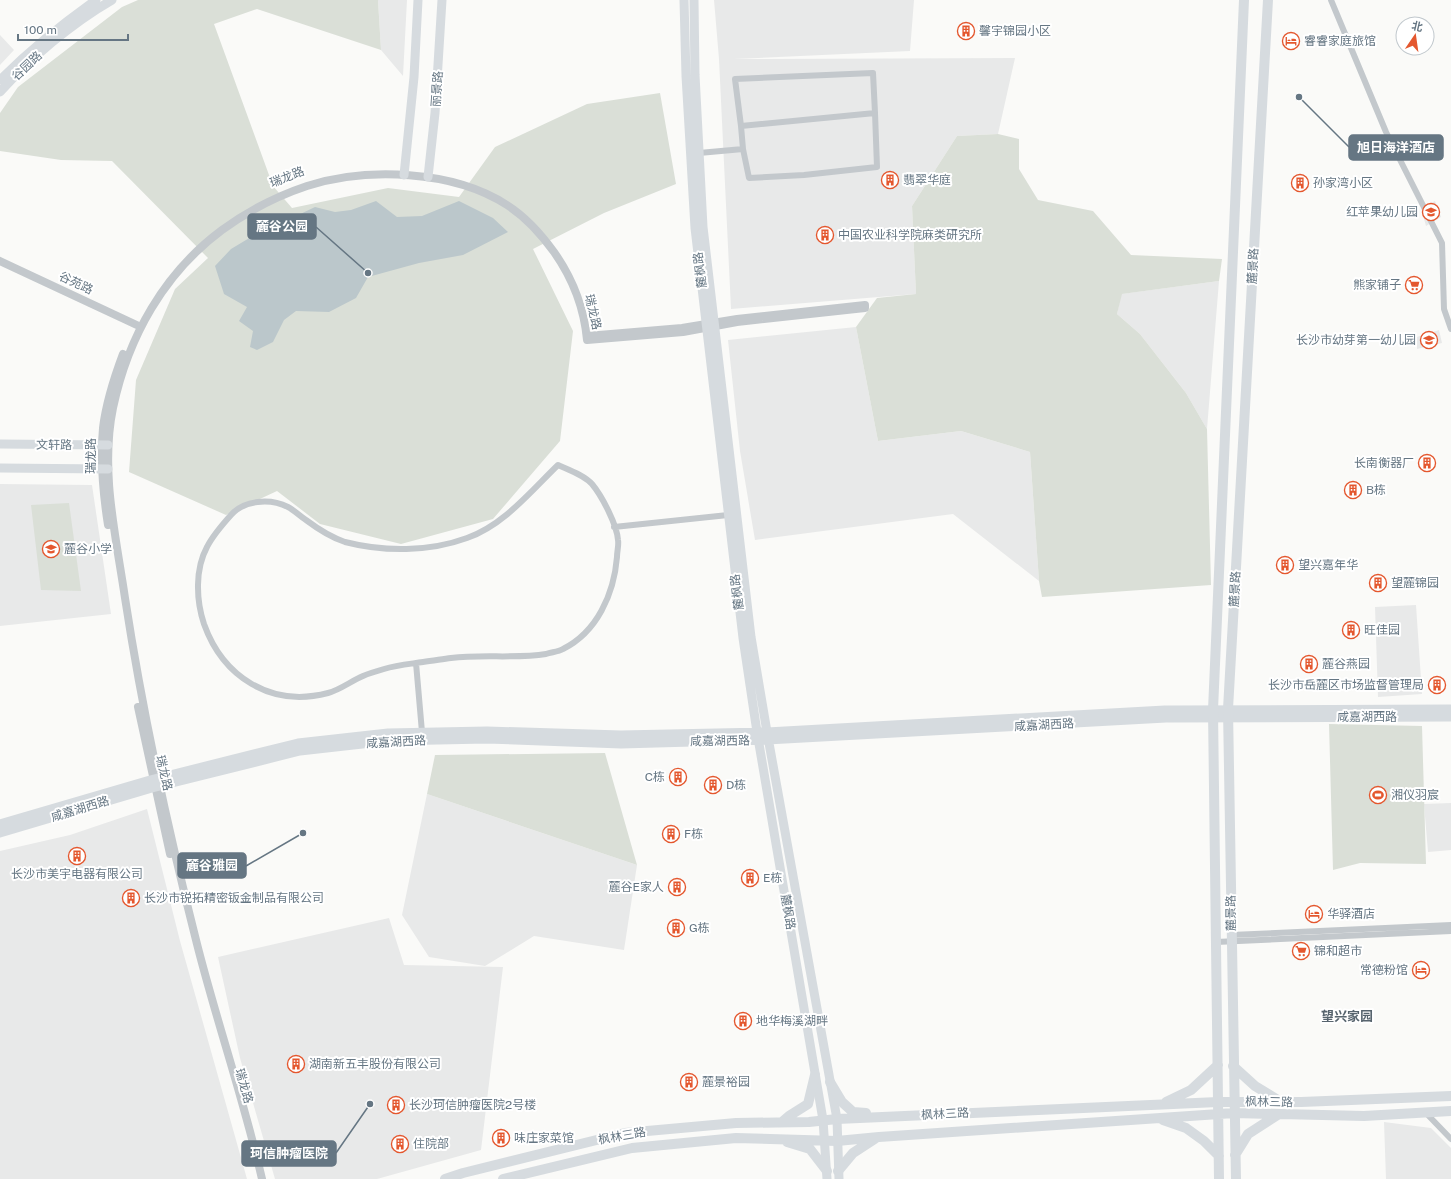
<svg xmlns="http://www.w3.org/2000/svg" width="1451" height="1179" viewBox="0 0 1451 1179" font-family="'Public Sans','Noto Sans SC',sans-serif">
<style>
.built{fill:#e8e9e9}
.green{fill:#dadfd7}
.water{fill:#bbc7cb}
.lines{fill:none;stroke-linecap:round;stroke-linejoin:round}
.minor{stroke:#c3c8cc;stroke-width:6}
.tertiary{stroke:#c3c8cc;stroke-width:8}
.secondary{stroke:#d6dbdf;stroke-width:9}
.primary{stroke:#d6dbdf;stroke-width:10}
.labels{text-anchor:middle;stroke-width:4;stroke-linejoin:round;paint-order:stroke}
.poi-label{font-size:12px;fill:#657683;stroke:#fff;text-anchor:start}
.street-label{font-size:12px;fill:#657683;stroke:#fff}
.neighbourhood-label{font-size:13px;font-weight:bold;fill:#57646e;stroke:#fff}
.leader{fill:none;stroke:#657683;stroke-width:1.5}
.callout-dot{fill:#657683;stroke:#fff;stroke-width:1.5}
.callout{fill:#657683;stroke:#657683;stroke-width:1.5}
.callout-label{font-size:13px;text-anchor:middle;font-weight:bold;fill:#fff}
</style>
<rect width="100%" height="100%" fill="#fafaf8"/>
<path class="built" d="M378,0H407L403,76L381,50Z
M714,0H914L910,51L734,59L1015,58L998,134L957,136L912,206L916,294L731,309L719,59Z
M0,35L14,50L0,65Z
M1435,201L1441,217L1426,226L1421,208Z
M1219,281L1207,429L1186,393L1140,334L1117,314L1121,294Z
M856,327L878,441L961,431L1030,452L1039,581L953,514L755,540L740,451L728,340Z
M1439,330L1442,343L1417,349V337Z
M0,484L92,485L111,614L0,626Z
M1416,605L1422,694L1378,697L1375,607Z
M427,794L637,865L624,950L534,936L485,966L429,957L402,915Z
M1451,803V850L1428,852L1424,804Z
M147,809L180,941L247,1179H0V851L70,835Z
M389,918L404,965L503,967L481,1150L377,1179H275L240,1058L218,957Z
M1384,1122L1431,1128L1451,1148V1179H1386Z"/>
<path class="green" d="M138,0H378L381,50L257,9L214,24L273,186L292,208L388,188L459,197L495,147L587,104L660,93L676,184L604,213L533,249L573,331L560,441L493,519L401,544L320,524L277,491L226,515L129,472L136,380L175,289L208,258L112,161L61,160L0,151V113L18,87L122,7Z
M998,134L1019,139V169L1038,200L1093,211L1131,255L1222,259L1219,281L1122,294L1117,314L1140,334L1186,393L1207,429L1211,585L1042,597L1039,581L1030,452L961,431L878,441L856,327L877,298L916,294L912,206L957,136Z
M69,503L81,591L41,590L31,505Z
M1329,724L1422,726L1426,864L1360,863L1333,870Z
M605,753L637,865L427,794L435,755Z"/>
<path class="water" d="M376,201L397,217L422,216L459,201L493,218L508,232L463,255L419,263L368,277L356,298L329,312L296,311L284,320L273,342L257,350L250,347L253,331L239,321L247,307L224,294L215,266L231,249L281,219L292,218L315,207L335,212L351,210Z"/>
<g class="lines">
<path class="minor" d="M1331,0L1386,132L1442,243L1444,309L1451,329
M741,126L735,79L873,73L875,113
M699,153L743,149L749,178L804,175L877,167L875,113L741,126L743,149
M558,465C569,470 584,475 592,484C602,496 617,525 618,540C619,545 617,551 617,557C614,594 597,632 563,649C558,652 552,652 546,654C515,659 483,654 451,658C442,659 433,661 423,662C410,664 397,665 384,669C377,671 370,673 363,676C351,681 340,690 328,693C271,708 223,677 204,624C196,600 195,569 207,547C213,535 222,525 231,515C244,500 270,498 288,507C294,510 300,516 306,520C318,529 330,537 345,542C384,552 429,552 467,538C504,525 531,491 558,465Z
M614,527L728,515
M416,663L422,732
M1231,935L1451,925
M1216,942L1451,931
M1425,1112L1451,1139"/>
<path class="tertiary" d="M0,261L141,327
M108,525C103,493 100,461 103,428C106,403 114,378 123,354
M138,707L170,854
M262,1179C244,1100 217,1023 197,944C168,830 143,715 125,598C116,536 100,471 113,408C128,337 164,273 222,230C248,211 277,196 307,186C367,167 453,170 507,205C526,217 541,234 554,252C573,279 584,307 587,340L683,332L737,322L865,308V305L737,319L682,328L587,336"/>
<path class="secondary" d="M684,0L686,76L695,228L743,638L757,732L823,1120L827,1179
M694,0L695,75L703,227L751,637L767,732L837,1119L839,1179
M0,80C30,50 62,24 96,0
M0,92C31,58 72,23 112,0
M404,175L414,77L418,0
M428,177L435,113L442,0
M0,444L108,445
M0,468L108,469
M0,824L150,780L298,743L388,733L487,731L621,735L767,732L1165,710L1451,709
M0,833L152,788L300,751L389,741L487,739L621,744L767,740L1166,718L1451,717"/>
<path class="primary" d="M1233,1066L1255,1086L1281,1102
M830,1082L842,1102L853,1112L866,1113
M1166,1102L1191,1090L1218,1065
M1163,1120L1186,1128L1204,1141L1219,1156
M782,1122L789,1116L808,1104L815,1075
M787,1142L810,1149L827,1171
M1235,1155L1248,1134L1279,1114
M838,1171L853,1153L876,1138
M445,1179L463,1173L625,1133L736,1123L809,1122L837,1119L1218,1102H1301L1451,1096
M503,1179L632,1148L736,1138L837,1141L879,1137L1234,1113L1364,1116L1451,1111
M1219,1179L1213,710L1244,0
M1236,1179L1228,709L1268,0"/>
</g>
<defs>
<g id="building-ring" transform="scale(0.9)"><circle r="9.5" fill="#fff" stroke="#e4572e" stroke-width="1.5"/><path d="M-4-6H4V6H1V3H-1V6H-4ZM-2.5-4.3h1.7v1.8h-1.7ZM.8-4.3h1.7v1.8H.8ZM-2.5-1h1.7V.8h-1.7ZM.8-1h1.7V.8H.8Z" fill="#e4572e"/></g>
<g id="hotel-ring" transform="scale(0.9)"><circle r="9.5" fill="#fff" stroke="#e4572e" stroke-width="1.5"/><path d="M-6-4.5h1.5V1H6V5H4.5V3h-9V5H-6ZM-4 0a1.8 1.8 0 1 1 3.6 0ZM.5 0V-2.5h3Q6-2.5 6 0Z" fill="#e4572e"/></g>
<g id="school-ring" transform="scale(0.9)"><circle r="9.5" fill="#fff" stroke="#e4572e" stroke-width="1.5"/><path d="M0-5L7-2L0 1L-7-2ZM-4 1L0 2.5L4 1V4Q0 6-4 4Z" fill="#e4572e"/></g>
<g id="supermarket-ring" transform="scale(0.9)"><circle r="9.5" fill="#fff" stroke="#e4572e" stroke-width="1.5"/><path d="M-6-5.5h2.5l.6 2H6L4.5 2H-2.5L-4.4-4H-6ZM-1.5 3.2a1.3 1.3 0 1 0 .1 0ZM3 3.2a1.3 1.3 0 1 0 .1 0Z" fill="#e4572e"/></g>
<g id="stadium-ring" transform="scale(0.9)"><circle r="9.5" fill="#fff" stroke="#e4572e" stroke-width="1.5"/><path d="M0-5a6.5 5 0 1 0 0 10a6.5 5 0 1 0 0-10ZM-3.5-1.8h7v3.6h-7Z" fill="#e4572e"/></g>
</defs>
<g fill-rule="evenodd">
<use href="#building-ring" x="966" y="31"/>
<use href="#hotel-ring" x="1291" y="41"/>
<use href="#building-ring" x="890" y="180"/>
<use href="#building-ring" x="1300" y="183"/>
<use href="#school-ring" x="1431" y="212"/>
<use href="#building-ring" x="825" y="235"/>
<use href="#supermarket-ring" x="1414" y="285"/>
<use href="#school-ring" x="1429" y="340"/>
<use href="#building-ring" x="1427" y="463"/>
<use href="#building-ring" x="1353" y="490"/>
<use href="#school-ring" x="51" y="549"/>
<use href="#building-ring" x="1285" y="565"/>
<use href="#building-ring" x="1378" y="583"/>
<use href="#building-ring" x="1351" y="630"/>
<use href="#building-ring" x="1309" y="664"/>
<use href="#building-ring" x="1437" y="685"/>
<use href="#building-ring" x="678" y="777"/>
<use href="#building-ring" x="713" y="785"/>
<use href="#stadium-ring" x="1378" y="795"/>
<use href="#building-ring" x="671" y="834"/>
<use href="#building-ring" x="77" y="856"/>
<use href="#building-ring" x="750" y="878"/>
<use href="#building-ring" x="677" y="887"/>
<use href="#building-ring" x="131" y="898"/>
<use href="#hotel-ring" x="1314" y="914"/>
<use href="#building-ring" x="676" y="928"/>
<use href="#supermarket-ring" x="1301" y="951"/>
<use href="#hotel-ring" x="1421" y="970"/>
<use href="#building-ring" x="743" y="1021"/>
<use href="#building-ring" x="296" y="1064"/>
<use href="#building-ring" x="689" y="1082"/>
<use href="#building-ring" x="396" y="1105"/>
<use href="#building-ring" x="501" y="1138"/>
<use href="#building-ring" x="400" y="1144"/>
</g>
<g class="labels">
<g class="poi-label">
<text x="979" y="35">馨宇锦园小区</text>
<text x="1304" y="45">睿睿家庭旅馆</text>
<text x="903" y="184">翡翠华庭</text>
<text x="1313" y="187">孙家湾小区</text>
<text x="1418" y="216" text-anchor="end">红苹果幼儿园</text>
<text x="838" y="239">中国农业科学院麻类研究所</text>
<text x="1401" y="289" text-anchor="end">熊家铺子</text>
<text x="1416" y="344" text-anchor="end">长沙市幼芽第一幼儿园</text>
<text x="1414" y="467" text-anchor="end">长南衡器厂</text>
<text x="1366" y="494">B栋</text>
<text x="64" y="553">麓谷小学</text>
<text x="1298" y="569">望兴嘉年华</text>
<text x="1391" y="587">望麓锦园</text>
<text x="1364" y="634">旺佳园</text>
<text x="1322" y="668">麓谷燕园</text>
<text x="1424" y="689" text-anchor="end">长沙市岳麓区市场监督管理局</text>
<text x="665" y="781" text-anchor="end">C栋</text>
<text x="726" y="789">D栋</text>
<text x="1391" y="799">湘仪羽宸</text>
<text x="684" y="838">F栋</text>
<text x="77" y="878" text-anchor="middle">长沙市美宇电器有限公司</text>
<text x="763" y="882">E栋</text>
<text x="664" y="891" text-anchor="end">麓谷E家人</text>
<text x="144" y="902">长沙市锐拓精密钣金制品有限公司</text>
<text x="1327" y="918">华驿酒店</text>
<text x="689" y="932">G栋</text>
<text x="1314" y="955">锦和超市</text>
<text x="1408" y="974" text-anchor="end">常德粉馆</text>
<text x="756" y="1025">地华梅溪湖畔</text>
<text x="309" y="1068">湖南新五丰股份有限公司</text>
<text x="702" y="1086">麓景裕园</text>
<text x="409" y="1109">长沙珂信肿瘤医院2号楼</text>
<text x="514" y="1142">味庄家菜馆</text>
<text x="413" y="1148">住院部</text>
</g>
<g class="street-label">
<text transform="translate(27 66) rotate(-43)" y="4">谷园路</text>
<text transform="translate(437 89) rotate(-86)" y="4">丽景路</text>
<text transform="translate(287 177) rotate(-21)" y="4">瑞龙路</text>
<text transform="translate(1253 266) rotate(-87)" y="4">麓景路</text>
<text transform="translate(700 270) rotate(-97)" y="4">麓枫路</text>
<text transform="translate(76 283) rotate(25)" y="4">谷苑路</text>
<text transform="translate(593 312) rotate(77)" y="4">瑞龙路</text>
<text transform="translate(54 445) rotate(1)" y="4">文轩路</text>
<text transform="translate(91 456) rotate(-90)" y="4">瑞龙路</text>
<text transform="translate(1235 589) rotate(-87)" y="4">麓景路</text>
<text transform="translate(737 592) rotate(-97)" y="4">麓枫路</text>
<text x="1367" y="721">咸嘉湖西路</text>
<text transform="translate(1044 725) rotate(-3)" y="4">咸嘉湖西路</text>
<text transform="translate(720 741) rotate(-1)" y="4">咸嘉湖西路</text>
<text transform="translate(396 742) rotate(-3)" y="4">咸嘉湖西路</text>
<text transform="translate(164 773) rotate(77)" y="4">瑞龙路</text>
<text transform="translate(80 809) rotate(-17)" y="4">咸嘉湖西路</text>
<text transform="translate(788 912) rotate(80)" y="4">麓枫路</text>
<text transform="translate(1231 913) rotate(-91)" y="4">麓景路</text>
<text transform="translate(244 1086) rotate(74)" y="4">瑞龙路</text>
<text transform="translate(1269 1102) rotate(1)" y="4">枫林三路</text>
<text transform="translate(945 1114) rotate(-3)" y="4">枫林三路</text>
<text transform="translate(622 1136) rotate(-10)" y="4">枫林三路</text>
</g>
<g class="neighbourhood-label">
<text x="1347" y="1021">望兴家园</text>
</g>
</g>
<path class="leader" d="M1299 97L1349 147M368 273L316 227M303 833L246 866M370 1104L336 1153"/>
<g class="callout-dot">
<circle cx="1299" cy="97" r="4"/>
<circle cx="368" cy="273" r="4"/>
<circle cx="303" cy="833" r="4"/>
<circle cx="370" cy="1104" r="4"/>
</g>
<g class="callout">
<rect x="1349" y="135" width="94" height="25" rx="4"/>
<rect x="248" y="214" width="68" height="25" rx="4"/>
<rect x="178" y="853" width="68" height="25" rx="4"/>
<rect x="242" y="1141" width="94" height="25" rx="4"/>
</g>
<g class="callout-label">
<text x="1396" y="152">旭日海洋酒店</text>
<text x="282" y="231">麓谷公园</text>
<text x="212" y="870">麓谷雅园</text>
<text x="289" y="1158">珂信肿瘤医院</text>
</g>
<g transform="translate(1415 36) rotate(13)"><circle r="19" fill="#ffffff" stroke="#c1c8cd"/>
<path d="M0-3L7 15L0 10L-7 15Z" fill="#e4572e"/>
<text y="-6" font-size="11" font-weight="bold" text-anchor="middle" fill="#657683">北</text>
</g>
<path d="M18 34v6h110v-6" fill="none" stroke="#657683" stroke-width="2"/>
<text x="24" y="34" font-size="12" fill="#657683" stroke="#ffffff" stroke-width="3" paint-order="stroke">100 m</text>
</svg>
